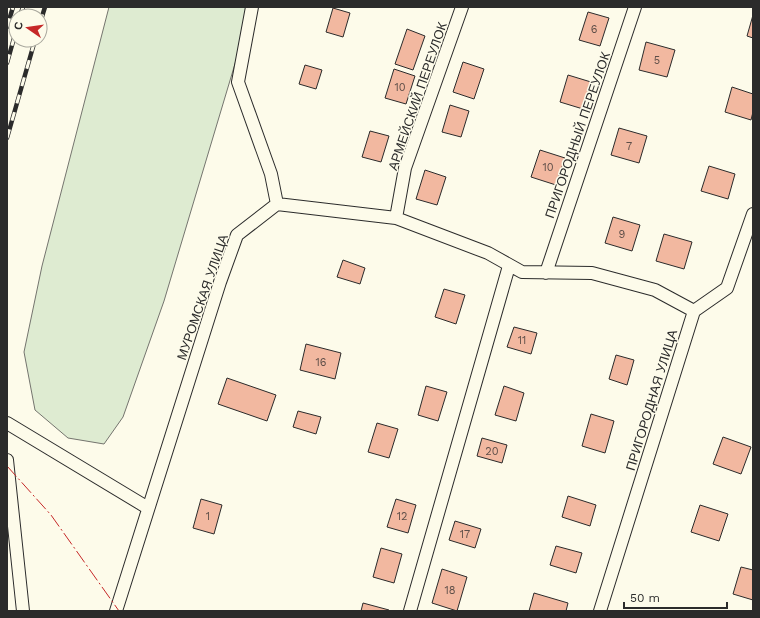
<svg xmlns="http://www.w3.org/2000/svg" width="760" height="618" viewBox="0 0 760 618" font-family="'Work Sans',sans-serif">
<style>
.green{fill:#deebd1;stroke:#74746e}
.building{fill:#f2b8a0;stroke:#2b2b2b}
.lines{fill:none;stroke-linecap:round;stroke-linejoin:round}
.street-casing{stroke:#2b2b2b;stroke-width:14}
.street{stroke:#fdfbea;stroke-width:12}
.rail-casing{stroke:#2b2b2b;stroke-width:4.5}
.rail{stroke:#fdfbea;stroke-width:3;stroke-dasharray:9;stroke-linecap:butt}
.power{stroke:#c62828;stroke-width:1;stroke-dasharray:14 3 2 3;stroke-linecap:butt}
.labels{text-anchor:middle;stroke-width:3;stroke-linejoin:round;paint-order:stroke}
.number-label{font-size:11px;fill:#5d4e48}
.street-label{font-size:13px;fill:#2b2b2b;stroke:#fdfbea}
</style>
<rect width="100%" height="100%" fill="#fdfbea"/>
<path class="green" d="M109,7H252L164,301L123,417L104,444L68,438L35,410L24,352L42,266Z"/>
<path class="building" d="M333,8L350,13L343,37L326,32Z
M588,12L609,18L600,46L579,40Z
M753,15V38L747,36Z
M407,29L425,36L413,70L395,64Z
M646,42L675,50L667,77L639,70Z
M463,62L484,69L474,99L453,92Z
M305,65L322,70L316,89L299,84Z
M394,69L415,76L406,104L385,98Z
M568,75L591,82L583,109L560,102Z
M732,87L753,94V112L751,120L725,112Z
M450,105L469,111L461,137L442,132Z
M619,128L647,136L639,163L611,155Z
M370,131L389,136L381,162L362,157Z
M540,150L565,158L556,185L531,177Z
M709,166L735,174L728,199L701,191Z
M425,170L446,177L437,205L416,199Z
M613,217L640,225L632,251L605,243Z
M664,234L692,242L684,269L656,261Z
M343,260L365,268L360,284L337,277Z
M444,289L465,295L456,324L435,317Z
M514,327L537,333L531,354L507,347Z
M306,344L341,353L335,379L300,370Z
M616,355L634,360L627,385L609,379Z
M227,378L276,395L267,421L218,404Z
M426,386L447,392L438,421L418,415Z
M504,386L524,393L516,421L495,415Z
M298,411L321,417L316,434L293,427Z
M591,414L614,421L605,453L582,446Z
M377,423L398,429L389,458L368,452Z
M723,437L751,447L741,474L713,464Z
M482,438L507,445L502,463L477,456Z
M568,496L596,505L590,526L562,517Z
M201,499L222,505L214,534L193,528Z
M396,499L416,505L408,533L387,527Z
M700,505L728,514L719,541L691,532Z
M455,521L481,529L475,548L449,540Z
M556,546L582,553L576,573L550,565Z
M381,548L402,554L394,583L373,577Z
M741,567L753,570V600L733,594Z
M442,569L467,577L457,611L432,603Z
M534,593L568,603L566,611H529Z
M363,603L389,610V611H361Z"/>
<g class="lines">
<g class="street-casing">
<path id="street" d="M252,7L238,82L271,174L277,204
M277,204L396,218L488,253L522,272L592,273L655,290L694,311
M396,218L405,168L462,7
M546,273L635,7
M7,423L148,508
M7,460L23,611
M116,611L220,282L237,235L277,204
M410,611L509,266
M600,611L694,311L727,288L753,214"/>
</g>
<use href="#street" class="street"/>
<g class="rail-casing">
<path id="rail" d="M20,16L23,7
M40,23L45,7
M7,27L13,7
M7,63L16,31
M7,138L35,40"/>
</g>
<use href="#rail" class="rail"/>
<path class="power" d="M7,466L51,515L119,611"/>
</g>
<g class="labels">
<g class="number-label">
<text x="594" y="33">6</text>
<text x="657" y="64">5</text>
<text x="400" y="91">10</text>
<text x="629" y="150">7</text>
<text x="548" y="171">10</text>
<text x="622" y="238">9</text>
<text x="522" y="344">11</text>
<text x="321" y="366">16</text>
<text x="492" y="455">20</text>
<text x="208" y="520">1</text>
<text x="402" y="520">12</text>
<text x="465" y="538">17</text>
<text x="450" y="594">18</text>
</g>
<g class="street-label">
<text transform="translate(417 96) rotate(-71)" y="5">АРМЕЙСКИЙ ПЕРЕУЛОК</text>
<text transform="translate(577 135) rotate(-71)" y="5">ПРИГОРОДНЫЙ ПЕРЕУЛОК</text>
<text transform="translate(202 297) rotate(-71)" y="5">МУРОМСКАЯ УЛИЦА</text>
<text transform="translate(651 400) rotate(-73)" y="5">ПРИГОРОДНАЯ УЛИЦА</text>
</g>
</g>
<rect width="760" height="618" fill="none" stroke="#2b2b2b" stroke-width="16"/>
<g transform="translate(28 28) rotate(283)"><circle r="19" fill="#fdfbea" stroke="#a9a89e"/>
<path d="M0-3L7 15L0 10L-7 15Z" fill="#c62828"/>
<text y="-6" font-size="11" font-weight="bold" text-anchor="middle" fill="#2b2b2b">С</text>
</g>
<path d="M624 602v6h103v-6" fill="none" stroke="#2b2b2b" stroke-width="2"/>
<text x="630" y="602" font-size="12" fill="#2b2b2b" stroke="#fdfbea" stroke-width="3" paint-order="stroke">50 m</text>
</svg>
